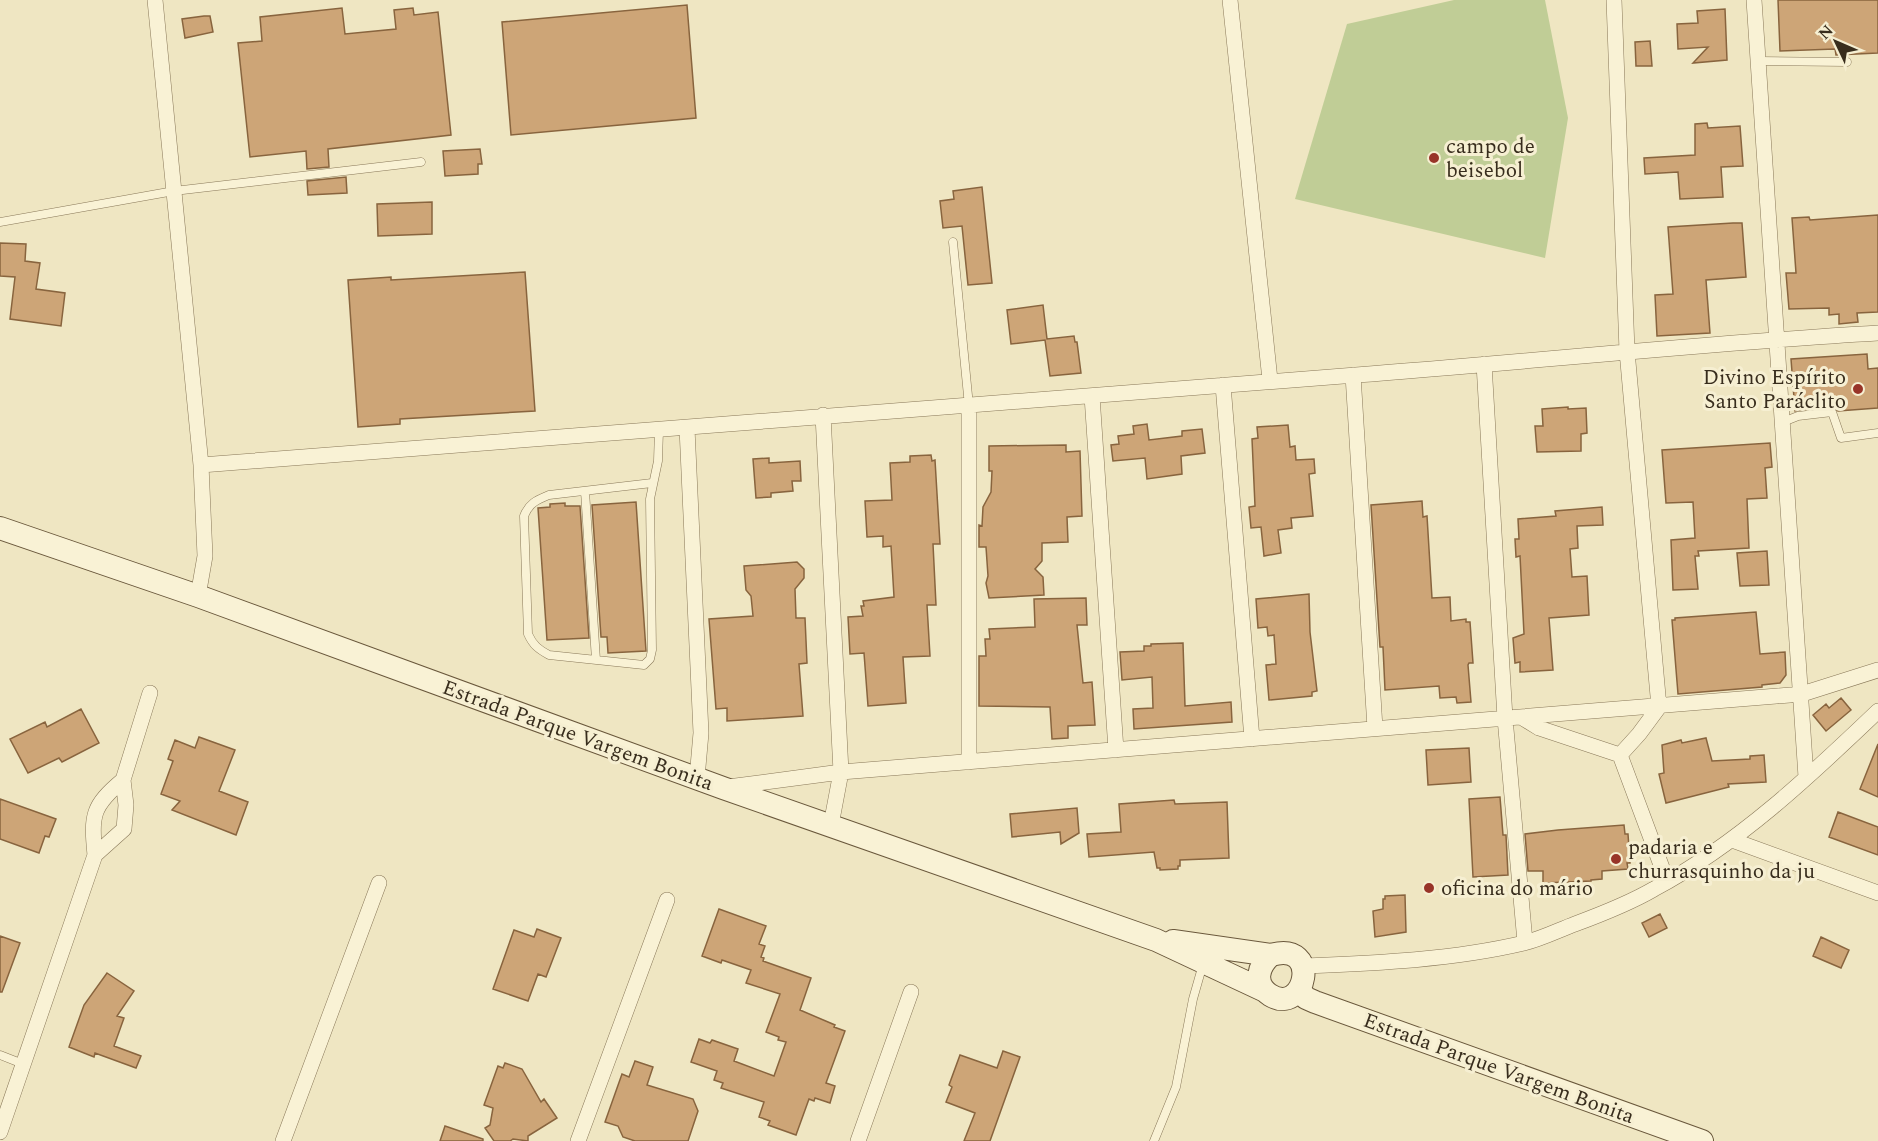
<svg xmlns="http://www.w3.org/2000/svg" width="1878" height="1141" viewBox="0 0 1878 1141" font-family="Spectral,serif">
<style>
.green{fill:#c0cd96}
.building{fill:#cda577;stroke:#88643e;stroke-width:1.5}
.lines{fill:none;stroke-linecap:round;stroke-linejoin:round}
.lane-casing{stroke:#897859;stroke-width:9}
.street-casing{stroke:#897859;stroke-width:16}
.secondary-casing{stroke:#6a583c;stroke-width:24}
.lane{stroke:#f9f2d5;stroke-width:8}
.street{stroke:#f9f2d5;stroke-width:15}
.secondary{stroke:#f9f2d5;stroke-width:22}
.poi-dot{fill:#983428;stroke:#f6efd2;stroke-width:2}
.labels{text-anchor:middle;stroke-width:6;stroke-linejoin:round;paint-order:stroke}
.poi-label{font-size:21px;fill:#382d1d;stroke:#f6efd2;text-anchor:start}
.street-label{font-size:21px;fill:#382d1d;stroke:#f6efd2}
</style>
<rect width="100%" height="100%" fill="#efe6c2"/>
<path class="green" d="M1454,0H1545L1568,118L1545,258L1295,199L1347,24Z"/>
<path class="building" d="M1778,0H1878V53L1836,55L1835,49L1780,51Z
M687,5L696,118L511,135L502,22Z
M342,8L345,34L396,29L394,10L413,8L414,15L438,12L451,135L328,149L329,167L307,169L306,151L250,157L238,43L262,41L260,17Z
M1725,9L1727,60L1693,63L1708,47L1678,49L1677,24L1698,23L1697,11Z
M204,16H210L213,32L185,38L182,19Z
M1650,41L1652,66H1636L1635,42Z
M1707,123L1708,128L1740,126L1743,166L1721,167L1723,197L1680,199L1678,172L1645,174L1644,158L1695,155V124Z
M480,149L482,164H478V174L445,176L443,151Z
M346,177L347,193L308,195L307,181Z
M982,187L992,283L968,285L962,226L943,228L940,201L954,199L953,191Z
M432,202V234L378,236L377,204Z
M1878,215V312L1857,313L1858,322L1839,324V314L1829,315V308L1789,309L1786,273H1796L1792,218L1809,217L1810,220Z
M1733,223H1742L1746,277L1706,280L1710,333L1657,336L1655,295L1673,294L1668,227Z
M0,243L26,244L25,261L40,263L36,289L65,293L61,326L10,319L15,277L0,276Z
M525,272L535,411L400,419V424L358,427L348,280L391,277V280Z
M1043,305L1047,339L1074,336L1075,342H1077L1081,373L1050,376L1045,340L1011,344L1007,310Z
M1867,354L1868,369L1878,368V408L1838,411L1831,406L1795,411L1791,359Z
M1568,407V409L1586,408L1587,433L1581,434V451L1537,452L1535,426H1543L1542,409Z
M1147,424L1149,440L1182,436V431L1202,429L1205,453L1181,456L1182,474L1147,479L1145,458L1113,461L1111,445L1119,444L1118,436L1134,434L1133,426Z
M1288,425L1290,447L1295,446L1296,460L1314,459L1315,473L1309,474L1313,516L1291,518L1292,528L1278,530L1281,553L1264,556L1261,527L1251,528L1249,507L1255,506L1252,439L1258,438L1257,427Z
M1770,443L1772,467L1765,468L1767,498L1747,499L1749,548L1698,551L1699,556H1695L1698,589L1673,590L1671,540L1695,538L1693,502L1666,503L1662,450Z
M1066,445V452L1080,451L1082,516L1067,517L1068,542L1042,543V561L1035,569L1043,577L1044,595L989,598L986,583L988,576L986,547H979V525L982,526L983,507L991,492L992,471H989V446Z
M931,455L932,461L935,460L940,544H933L936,605H927L930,656L903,657L906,703L868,706L864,653L850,654L848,617L863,616L861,606H864L863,601L894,597L891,546L883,547V536L867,537L865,501L892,500L890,463L910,462V456Z
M769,458V463L800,461L801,481H792L793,491L771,493V497L756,498L753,459Z
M1422,501L1423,517L1427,516L1432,598L1450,597L1451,621L1466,619V622H1470L1473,663H1469L1468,665L1471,702L1457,703L1456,697L1440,698L1439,686L1385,690L1383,647H1380L1371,505Z
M636,502L646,651L608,653L607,637H601L592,505Z
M565,503V506H580L589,638L547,640L538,508L550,507V504Z
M1602,507L1603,525L1577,526L1578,548L1570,549L1572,577L1587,576L1589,615L1549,618L1553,670L1520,672V662L1515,663L1513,638L1524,634L1520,556L1516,557L1515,539H1519L1518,519L1556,516L1555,511Z
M1767,551L1769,585L1740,586L1737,553Z
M797,562L804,569V578L795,589L796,618H805L807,663L799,664L803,716L727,721V708L716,709L709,619L753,616L751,596L746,590L744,566Z
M1309,594L1310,632L1317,691L1312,692V696L1269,700L1266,665L1276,664L1274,635L1268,636L1267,627L1258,628L1256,599Z
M1086,598L1087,625H1077L1083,683L1092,682L1095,725L1068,726V738L1052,739L1050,707L979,706V656H986L985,639H990L989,629L1035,627L1034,599Z
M1756,612L1760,654L1785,652L1786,675L1780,683L1762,685V687L1678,694L1672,620H1675V618Z
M1183,643L1185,706L1231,702L1232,722L1134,729L1133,709L1153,708L1152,677L1122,680L1120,652L1144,651V646H1151V644Z
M1841,698L1851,710L1826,731L1813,715L1826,704L1829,708Z
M81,709L99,743L62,762L59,758L28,773L10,739L45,722L47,727Z
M199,737L235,750L219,791L248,802L236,835L172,810L180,801L161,794L173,761L168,759L175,740L195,748Z
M1706,738L1712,761L1750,759V756L1764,755L1766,782L1728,784L1729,787L1666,803L1659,774L1664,773L1662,745L1681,740L1682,743Z
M1878,744V797L1860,789Z
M1469,748L1471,782L1428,785L1426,750Z
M1500,797L1503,835H1506L1508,875L1473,877L1469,799Z
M0,799L56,819L49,837L45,836L39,853L0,839Z
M1174,800L1175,804L1227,802L1229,858L1180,860V866H1178V869L1160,870V868H1157L1154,852L1089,857L1087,834L1121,832L1119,804Z
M1077,808L1079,833L1061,844L1060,832L1012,837L1010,814Z
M1838,812L1878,827V855L1829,837Z
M1624,825L1625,834H1628L1630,863H1627L1628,869L1602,871V879L1591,880V881L1543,883V871H1528L1525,834L1558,830Z
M1405,895L1406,932L1375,937L1373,911L1383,909V899H1385V896Z
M719,909L766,926L759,944L765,946L761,957L764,958L763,961L811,978L800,1010L835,1025L834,1027L845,1031L826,1083L835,1086L830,1103L815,1098L814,1101L809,1099L796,1135L768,1125L770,1121L759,1117L764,1102L721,1088L723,1083L714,1080L717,1071L691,1062L699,1039L710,1043L712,1040L738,1049L734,1061L774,1076L786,1042L778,1040L779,1037L766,1032L780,994L746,983L751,970L722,960L721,963L702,956Z
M1660,914L1667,928L1649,937L1642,923Z
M537,929L561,938L546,977L538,974L528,1001L493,989L514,930L534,937Z
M0,936L20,943L2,992H0Z
M1821,937L1849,950L1841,968L1813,956Z
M107,973L134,991L117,1016L124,1018L114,1046L141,1056L136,1068L95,1053L94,1057L69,1047L84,1005Z
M1003,1051L1020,1057L990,1141H964L975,1113L946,1102L952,1087L949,1085L960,1055L997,1068Z
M635,1061L653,1067L647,1085L693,1099L698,1111L688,1141H635L623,1137L618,1126L605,1122L622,1074L629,1077Z
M505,1063L522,1069L541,1102L544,1099L557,1118L528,1136V1141L513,1139L510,1141H494L485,1128L490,1125L493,1108L484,1105L498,1066L503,1068Z
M445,1126L483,1139V1141H440Z"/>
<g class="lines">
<g class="lane-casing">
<path id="lane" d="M1758,61L1847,62
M0,222L174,191L421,162
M953,242L969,406
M1783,422L1798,416L1832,412L1841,438L1878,433
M652,483L549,495C537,500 529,503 524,516L528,634C533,645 538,649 549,655L644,665L650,659L652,650L650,499L658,461L659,430
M585,491L596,660
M0,1055L23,1064
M1154,1141L1176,1087L1193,999L1203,964"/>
</g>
<g class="street-casing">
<path id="street" d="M155,0L201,465L205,556L198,596
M1230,0L1270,380
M1614,0L1627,351L1659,707L1639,734L1620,755
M1754,0L1806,777
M1484,364L1505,718L1525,942
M1353,375L1375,728
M1223,385L1252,739
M1092,396L1116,750
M823,415L841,772L831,825
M687,428L701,733L697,778
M201,465C586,436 971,404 1356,375C1530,362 1703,343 1878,333
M1521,717L1539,728L1620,755L1667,881
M969,762V406
M728,787L841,772L1802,694L1878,670
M1732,840L1878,893
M95,855C91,815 92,806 123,780
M1303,966C1376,963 1452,960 1524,943C1541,939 1559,930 1575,924C1602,914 1630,903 1654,889C1738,844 1810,776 1878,711
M0,1132L95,855L124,829L126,805L123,780L150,693
M283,1141L379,883
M578,1141L667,900
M858,1141L911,992"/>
</g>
<g class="secondary-casing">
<path id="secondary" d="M0,528L198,596L723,788L1156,940L1265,991
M1173,941L1271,955C1322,940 1306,1017 1270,995C1253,984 1258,966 1271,955
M1299,990L1306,998L1315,1002L1702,1141"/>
</g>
<use href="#lane" class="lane"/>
<use href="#street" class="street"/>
<use href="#secondary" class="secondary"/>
</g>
<g class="poi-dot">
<circle cx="1434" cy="158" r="6"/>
<circle cx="1858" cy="389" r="6"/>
<circle cx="1616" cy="859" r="6"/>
<circle cx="1429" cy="888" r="6"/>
</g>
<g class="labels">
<g class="poi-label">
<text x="1446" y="153">campo de<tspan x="1446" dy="24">beisebol</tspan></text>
<text x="1846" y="384" text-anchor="end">Divino Espírito<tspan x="1846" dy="24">Santo Paráclito</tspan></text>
<text x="1628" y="854">padaria e<tspan x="1628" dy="24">churrasquinho da ju</tspan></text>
<text x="1441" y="895">oficina do mário</text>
</g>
<g class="street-label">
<text transform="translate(578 735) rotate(20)" y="7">Estrada Parque Vargem Bonita</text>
<text transform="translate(1499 1068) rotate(20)" y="7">Estrada Parque Vargem Bonita</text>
</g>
</g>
<g transform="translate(1836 42) rotate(314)" stroke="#f6efd2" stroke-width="4.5" paint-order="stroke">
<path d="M0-4.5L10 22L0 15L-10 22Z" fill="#382d1d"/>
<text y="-9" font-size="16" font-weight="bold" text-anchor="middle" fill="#382d1d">N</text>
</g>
</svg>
